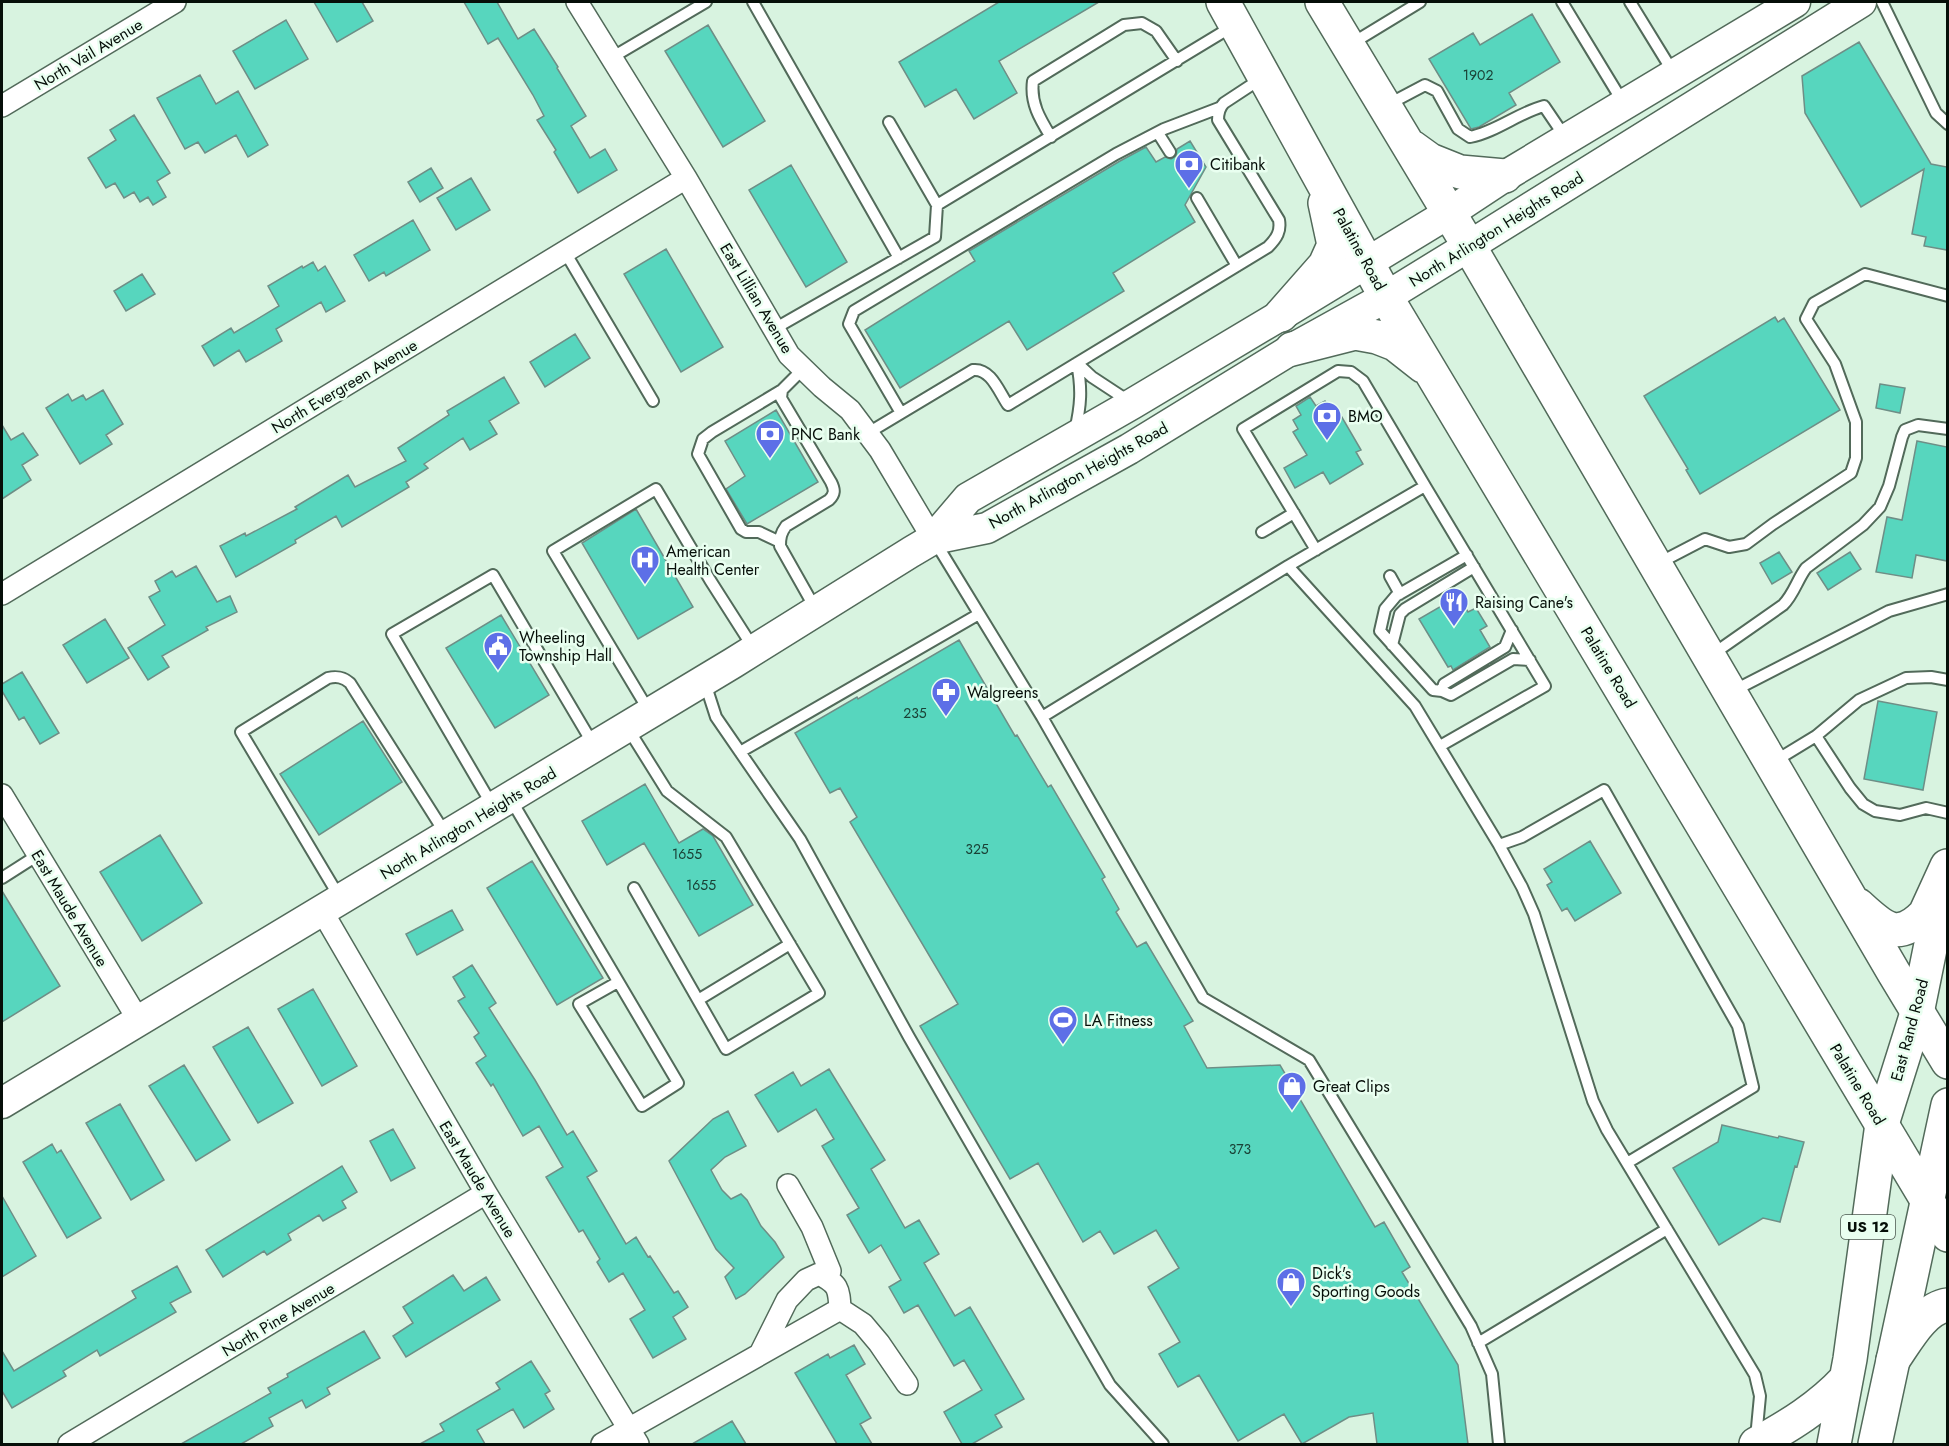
<svg xmlns="http://www.w3.org/2000/svg" width="1949" height="1446" viewBox="0 0 1949 1446" font-family="Jost,sans-serif">
<style>
.building{fill:#57d6be;stroke:#6e8e86;stroke-width:1.5}
.lines{fill:none;stroke-linecap:round;stroke-linejoin:round}
.service-casing{stroke:#526a5a;stroke-width:14}
.minor-casing{stroke:#526a5a;stroke-width:24}
.secondary-casing{stroke:#526a5a;stroke-width:33}
.primary-casing{stroke:#526a5a;stroke-width:36}
.trunk-casing{stroke:#526a5a;stroke-width:36}
.service{stroke:#fff;stroke-width:10}
.minor{stroke:#fff;stroke-width:21}
.secondary{stroke:#fff;stroke-width:30}
.primary{stroke:#fff;stroke-width:33}
.trunk{stroke:#fff;stroke-width:33}
.labels{text-anchor:middle;stroke-width:5;stroke-linejoin:round;paint-order:stroke}
.number-label{font-size:14px;fill:#1a4136}
.shield{fill:#e9fff0;stroke:#4a574e;stroke-width:1.5}
.shield-label{font-size:15px;font-weight:bold;fill:#060f09}
.street-label{font-size:16px;fill:#060f09;stroke:#e9fff0}
.poi-label{font-size:16px;fill:#060f09;stroke:#e9fff0;text-anchor:start}
</style>
<rect width="100%" height="100%" fill="#d8f3e0"/>
<path class="building" d="M314,2H362L373,21L337,42Z
M464,2H497L518,39L534,29L558,67L557,68L586,116L571,126L590,158L605,149L617,170L578,193L554,152L556,150L537,120L544,116L533,95L498,38L488,44Z
M999,2H1099L999,61L1017,93L974,119L956,89L925,107L899,62Z
M1532,14L1560,62L1509,93L1516,105L1479,127L1471,129L1429,59L1473,33L1480,45Z
M286,20L308,59L255,89L233,51Z
M708,25L765,121L723,147L665,51Z
M1859,42L1931,164L1947,167V250L1924,246L1926,237L1912,234L1924,169L1861,207L1805,113L1802,76Z
M200,75L216,104L238,91L268,145L248,157L236,135L205,153L198,142L185,149L157,98Z
M134,115L170,173L157,181L166,197L153,205L148,197L140,202L134,192L124,198L115,183L106,188L88,158L116,140L110,130Z
M1190,141L1206,167L1185,205L1195,222L1113,273L1124,291L1027,350L1009,321L900,388L865,330L975,261L969,251L1120,161L1146,147L1156,162L1165,157L1171,159L1176,156L1177,149Z
M791,165L847,262L806,287L749,190Z
M431,168L443,188L420,202L408,182Z
M471,178L490,210L456,230L437,198Z
M413,220L430,250L386,276L384,272L369,281L354,255Z
M666,249L723,347L681,372L624,274Z
M313,262L318,271L325,266L345,301L326,312L321,302L276,329L282,341L246,362L239,350L214,366L202,346L231,328L234,333L279,306L268,286L302,266L303,268Z
M142,274L155,294L126,311L114,291Z
M1775,317L1778,322L1784,318L1840,410L1700,494L1686,470L1688,469L1644,396Z
M575,334L590,358L545,387L530,362Z
M504,377L519,403L489,421L497,434L470,450L463,438L424,464L428,468L406,482L409,487L342,527L336,516L295,540L296,543L236,577L220,546L245,533L246,536L297,509L295,507L348,475L355,487L406,461L398,448L449,415L447,411Z
M1880,384L1905,388L1900,413L1876,408Z
M103,390L123,424L106,435L112,444L80,464L46,408L68,394L72,401L83,395L86,400Z
M1310,397L1316,406L1325,401L1331,410L1336,407L1361,450L1356,452L1363,464L1330,484L1323,472L1295,488L1284,468L1307,455L1293,432L1298,429L1293,420L1301,415L1296,406Z
M776,410L818,482L747,524L726,489L745,476L725,441Z
M2,425L11,440L23,433L38,455L22,465L31,480L2,499Z
M1917,441L1947,447V561L1916,555L1912,578L1876,572L1887,517L1902,520Z
M636,509L693,607L638,639L582,543Z
M1779,552L1792,572L1772,584L1760,563Z
M1850,552L1861,569L1828,590L1817,573Z
M196,566L217,602L230,596L237,612L206,627L208,630L162,656L169,667L148,680L128,648L165,625L149,597L160,591L155,581L172,571L176,577Z
M1454,589L1468,612L1476,608L1487,626L1480,630L1490,647L1453,670L1451,666L1448,667L1419,619L1445,604L1441,597Z
M501,615L549,695L495,728L446,648Z
M105,619L129,658L87,683L63,645Z
M959,640L1015,736L1017,735L1048,787L1051,785L1105,877L1102,879L1119,909L1116,912L1137,947L1146,942L1193,1021L1184,1026L1207,1068L1280,1065L1375,1227L1384,1222L1410,1267L1402,1272L1458,1365L1468,1444H1377L1373,1413L1349,1417L1302,1444L1284,1414L1238,1441L1199,1375L1178,1387L1159,1354L1180,1342L1148,1287L1179,1268L1156,1230L1114,1254L1100,1231L1083,1242L1038,1163L1010,1179L920,1026L958,1004L850,822L857,817L840,788L830,793L795,733L857,697L858,699Z
M22,672L59,733L40,744L24,717L19,720L2,691V684Z
M1878,701L1937,712L1923,790L1864,779Z
M363,721L402,782L319,835L280,774Z
M645,784L679,843L703,829L713,836L753,905L699,936L644,843L607,865L582,821Z
M160,835L202,903L142,941L100,872Z
M1590,841L1621,893L1575,921L1567,908L1562,911L1547,885L1552,882L1544,869Z
M532,861L603,978L557,1005L487,888Z
M2,891L60,986L2,1022Z
M452,910L463,930L417,955L406,934Z
M472,965L496,1003L489,1008L535,1080L567,1135L573,1131L597,1171L587,1177L626,1244L636,1237L648,1257L650,1256L674,1293L678,1291L688,1307L673,1317L686,1339L653,1358L630,1319L645,1310L623,1273L609,1282L597,1262L600,1259L583,1230L579,1232L546,1177L563,1167L539,1126L523,1136L493,1084L491,1086L476,1063L486,1056L474,1037L479,1033L458,1001L465,997L453,977Z
M313,989L357,1066L322,1086L278,1009Z
M248,1027L293,1103L258,1123L213,1047Z
M184,1065L230,1140L196,1161L149,1086Z
M829,1069L885,1160L871,1169L905,1228L919,1220L939,1254L924,1263L955,1316L970,1307L1024,1399L995,1415L1002,1427L972,1444H962L944,1412L982,1390L964,1360L954,1366L918,1305L904,1313L889,1287L901,1280L881,1245L869,1253L847,1215L859,1208L822,1146L834,1139L816,1109L778,1132L755,1095L793,1072L801,1086Z
M120,1104L164,1180L131,1200L86,1123Z
M728,1111L746,1146L725,1157L711,1170L722,1190L731,1199L741,1194L747,1200L761,1226L775,1242L784,1257L745,1294L736,1299L725,1277L734,1268L716,1249L669,1161L713,1119Z
M1722,1125L1778,1138L1779,1136L1804,1142L1797,1167L1795,1166L1780,1222L1763,1218L1719,1245L1673,1168L1718,1142Z
M393,1129L415,1168L391,1181L370,1141Z
M52,1144L57,1153L61,1150L101,1218L67,1238L23,1162Z
M342,1166L357,1192L342,1201L346,1208L323,1221L319,1215L288,1234L291,1240L267,1255L264,1251L223,1277L206,1250Z
M2,1196L36,1256L2,1277Z
M177,1266L191,1292L170,1303L176,1312L100,1356L97,1350L63,1371L66,1376L12,1408L2,1391V1351L14,1371L136,1298L132,1291Z
M453,1275L464,1291L486,1277L500,1300L406,1357L393,1336L413,1323L403,1307Z
M364,1331L380,1358L327,1388L330,1394L306,1408L302,1400L269,1418L273,1426L241,1444H181L271,1393L268,1388L288,1377L287,1374Z
M854,1345L865,1364L846,1375L871,1418L860,1424L872,1444H837L795,1373L828,1354L830,1358Z
M531,1361L550,1391L545,1394L554,1409L524,1428L513,1409L477,1430L485,1444H420L444,1431L440,1424L500,1389L496,1383Z
M732,1421L746,1444H692Z"/>
<g class="lines">
<g class="service-casing">
<path id="service" d="M753,2L899,258
M1562,2L1624,104
M1630,2L1673,72
M1882,2L1936,113L1948,124
M1351,44L1420,2
M611,58L706,2
M1389,104L1425,85L1437,91L1458,129L1470,137C1496,132 1518,113 1544,106L1565,137
M889,122L937,205L1233,26
M1158,133L1170,152
M1051,137C1040,119 1030,103 1033,81L1124,25L1142,23L1156,31L1177,61
M1197,198L1237,266
M565,252L653,401
M774,329L935,237L937,205
M803,369L782,390L781,398L831,482C835,490 835,494 829,500L786,526C781,533 780,537 780,546L815,608
M901,413L849,324L854,311L1116,154L1164,129L1219,108
M1075,431C1081,405 1082,389 1077,363L1092,377L1130,402
M868,433L973,370C991,368 999,392 1008,405L1268,247C1277,238 1281,231 1279,220L1218,120C1218,113 1219,108 1224,103L1262,78
M1425,486L1545,686L1440,746
M1262,532L1294,513
M934,540L1042,717L1203,998L1309,1060L1471,1326L1492,1374L1499,1444
M780,542L759,532H746L741,529L698,454L703,439L712,432L782,390
M1467,555L1396,596L1385,609L1380,631L1433,690L1442,691L1451,695L1513,659L1530,660
M1657,564L1705,539L1729,547L1746,544L1773,524L1851,473L1856,458V422L1835,364L1806,319L1814,303L1865,274L1948,296
M1288,566L1425,486L1363,381L1351,372L1338,371L1243,429L1316,550
M1390,576L1400,594
M1392,645L1400,614L1405,609L1474,567
M1713,654L1783,605C1794,594 1797,580 1806,568L1863,525L1880,507L1889,486L1902,437L1905,430L1918,425L1948,429
M705,683L716,717L800,839L909,1037L1110,1385L1163,1444
M1442,691L1444,684L1505,647L1512,630
M1733,691L1889,611L1948,594
M649,711L553,551L656,489L710,580L754,649
M1042,717L1288,566L1415,706L1499,845L1522,887L1534,914L1593,1101L1607,1130L1755,1375L1760,1396L1756,1438
M627,727L667,791L726,837L819,993L726,1049L634,888
M1816,736L1850,788L1863,804L1875,811L1900,815L1926,808L1948,813
M740,752L979,614
M1775,761L1816,736L1859,700L1906,678L1931,677L1948,680
M510,798L678,1083L642,1106L579,1004L618,982
M492,805L392,634L493,575L593,744
M1499,845L1522,837L1604,790L1738,1026L1753,1087L1627,1163
M2,878L38,855
M340,898L241,732L328,678C337,676 343,677 350,683L445,833
M698,1000L790,944
M1478,1343L1667,1229"/>
</g>
<g class="minor-casing">
<path id="minor" d="M577,2L686,178L789,355L822,387L850,410L880,450L933,539
M2,106L175,2
M2,594L686,178
M2,795L139,1021
M322,911L486,1193L638,1444
M788,1185L812,1227L830,1271L826,1278
M840,1309L863,1324L879,1343L907,1384
M69,1444L486,1193
M602,1444L840,1309C839,1288 838,1284 819,1274L806,1280L787,1300L760,1354"/>
</g>
<g class="secondary-casing">
<path id="secondary" d="M933,539L987,528L1129,449L1292,349L1386,297L1469,246L1861,2
M2,1103L733,663L911,552L933,539L968,498L1132,404L1281,315L1449,213L1505,176L1795,2"/>
</g>
<g class="primary-casing">
<path id="primary" d="M1756,1444C1789,1426 1820,1407 1846,1379
M1834,1444L1850,1359L1882,1124L1917,1013L1943,885
M1875,1444L1948,1105"/>
</g>
<g class="trunk-casing">
<path id="trunk" d="M1223,2L1386,297L1948,1235
M1322,2L1469,246L1894,973L1948,1062
M1412,147L1430,160L1460,172L1505,176
M1281,315L1325,265L1334,245L1325,203
M1292,349L1355,333L1377,337L1395,344L1423,366
M1858,905C1882,927 1897,943 1925,914L1947,866
M1893,1360C1906,1342 1923,1308 1948,1305"/>
</g>
<use href="#service" class="service"/>
<use href="#minor" class="minor"/>
<use href="#secondary" class="secondary"/>
<use href="#primary" class="primary"/>
<use href="#trunk" class="trunk"/>
</g>
<defs>
<g id="bank-pin" transform="scale(1.5)"><path d="M0 17L-7.5 6A9.5 9.5 0 1 1 7.5 6Z" fill="#5d6fe7" stroke="#e9fff0"/><path d="M-6-4H6V4H-6ZM0-2.3a2.3 2.3 0 1 0 0 4.6a2.3 2.3 0 1 0 0-4.6Z" fill="#fff"/></g>
<g id="hospital-pin" transform="scale(1.5)"><path d="M0 17L-7.5 6A9.5 9.5 0 1 1 7.5 6Z" fill="#5d6fe7" stroke="#e9fff0"/><path d="M-5-5h3v3.5h4V-5h3V5h-3V1.5h-4V5h-3Z" fill="#fff"/></g>
<g id="restaurant-pin" transform="scale(1.5)"><path d="M0 17L-7.5 6A9.5 9.5 0 1 1 7.5 6Z" fill="#5d6fe7" stroke="#e9fff0"/><path d="M-5-6h1v4h1v-4h1v4h1v-4h1v5L-1.5 .5V6h-2V.5L-5-1ZM5-6V6H3V1.5H1.5Q1.5-4 5-6Z" fill="#fff"/></g>
<g id="civic-pin" transform="scale(1.5)"><path d="M0 17L-7.5 6A9.5 9.5 0 1 1 7.5 6Z" fill="#5d6fe7" stroke="#e9fff0"/><path d="M-.6-6.5H3V-4.5H.6V-3L4-1V1h2V6H-6V1h2V-1L-.6-3ZM-1.2 2.5V6h2.4V2.5Z" fill="#fff"/></g>
<g id="pharmacy-pin" transform="scale(1.5)"><path d="M0 17L-7.5 6A9.5 9.5 0 1 1 7.5 6Z" fill="#5d6fe7" stroke="#e9fff0"/><path d="M-2-6h4v4h4v4h-4v4h-4v-4h-4v-4h4Z" fill="#fff"/></g>
<g id="stadium-pin" transform="scale(1.5)"><path d="M0 17L-7.5 6A9.5 9.5 0 1 1 7.5 6Z" fill="#5d6fe7" stroke="#e9fff0"/><path d="M0-5a6.5 5 0 1 0 0 10a6.5 5 0 1 0 0-10ZM-3.5-1.8h7v3.6h-7Z" fill="#fff"/></g>
<g id="shop-pin" transform="scale(1.5)"><path d="M0 17L-7.5 6A9.5 9.5 0 1 1 7.5 6Z" fill="#5d6fe7" stroke="#e9fff0"/><path d="M-5-2.5h2.3a2.7 3.5 0 0 1 5.4 0H5L5.5 6h-11ZM-1.5-2.5h3a1.5 2.3 0 0 0-3 0Z" fill="#fff"/></g>
</defs>
<g fill-rule="evenodd">
<use href="#bank-pin" x="1189" y="164"/>
<use href="#bank-pin" x="1327" y="416"/>
<use href="#bank-pin" x="770" y="434"/>
<use href="#hospital-pin" x="645" y="560"/>
<use href="#restaurant-pin" x="1454" y="602"/>
<use href="#civic-pin" x="498" y="646"/>
<use href="#pharmacy-pin" x="946" y="692"/>
<use href="#stadium-pin" x="1063" y="1020"/>
<use href="#shop-pin" x="1292" y="1086"/>
<use href="#shop-pin" x="1291" y="1282"/>
</g>
<g class="labels">
<g class="number-label">
<text x="1478" y="80">1902</text>
<text x="915" y="718">235</text>
<text x="977" y="854">325</text>
<text x="687" y="859">1655</text>
<text x="701" y="890">1655</text>
<text x="1240" y="1154">373</text>
</g>
<rect class="shield" x="1841" y="1215" width="54" height="24" rx="4.5"/>
<g class="shield-label">
<text x="1868" y="1232">US 12</text>
</g>
<g class="street-label">
<text transform="translate(88 54) rotate(-31)" y="6">North Vail Avenue</text>
<text transform="translate(1496 229) rotate(-32)" y="6">North Arlington Heights Road</text>
<text transform="translate(1360 249) rotate(61)" y="6">Palatine Road</text>
<text transform="translate(757 298) rotate(59)" y="6">East Lillian Avenue</text>
<text transform="translate(344 386) rotate(-31)" y="6">North Evergreen Avenue</text>
<text transform="translate(1078 475) rotate(-29)" y="6">North Arlington Heights Road</text>
<text transform="translate(1609 667) rotate(59)" y="6">Palatine Road</text>
<text transform="translate(468 823) rotate(-31)" y="6">North Arlington Heights Road</text>
<text transform="translate(70 908) rotate(59)" y="6">East Maude Avenue</text>
<text transform="translate(1909 1030) rotate(-75)" y="6">East Rand Road</text>
<text transform="translate(1858 1084) rotate(59)" y="6">Palatine Road</text>
<text transform="translate(478 1179) rotate(59)" y="6">East Maude Avenue</text>
<text transform="translate(278 1319) rotate(-31)" y="6">North Pine Avenue</text>
</g>
<g class="poi-label">
<text x="1210" y="170">Citibank</text>
<text x="1348" y="422">BMO</text>
<text x="791" y="440">PNC Bank</text>
<text x="666" y="557">American<tspan x="666" dy="18">Health Center</tspan></text>
<text x="1475" y="608">Raising Cane's</text>
<text x="519" y="643">Wheeling<tspan x="519" dy="18">Township Hall</tspan></text>
<text x="967" y="698">Walgreens</text>
<text x="1084" y="1026">LA Fitness</text>
<text x="1313" y="1092">Great Clips</text>
<text x="1312" y="1279">Dick's<tspan x="1312" dy="18">Sporting Goods</tspan></text>
</g>
</g>
<rect width="1949" height="1446" fill="none" stroke="#060f09" stroke-width="6"/>
</svg>
